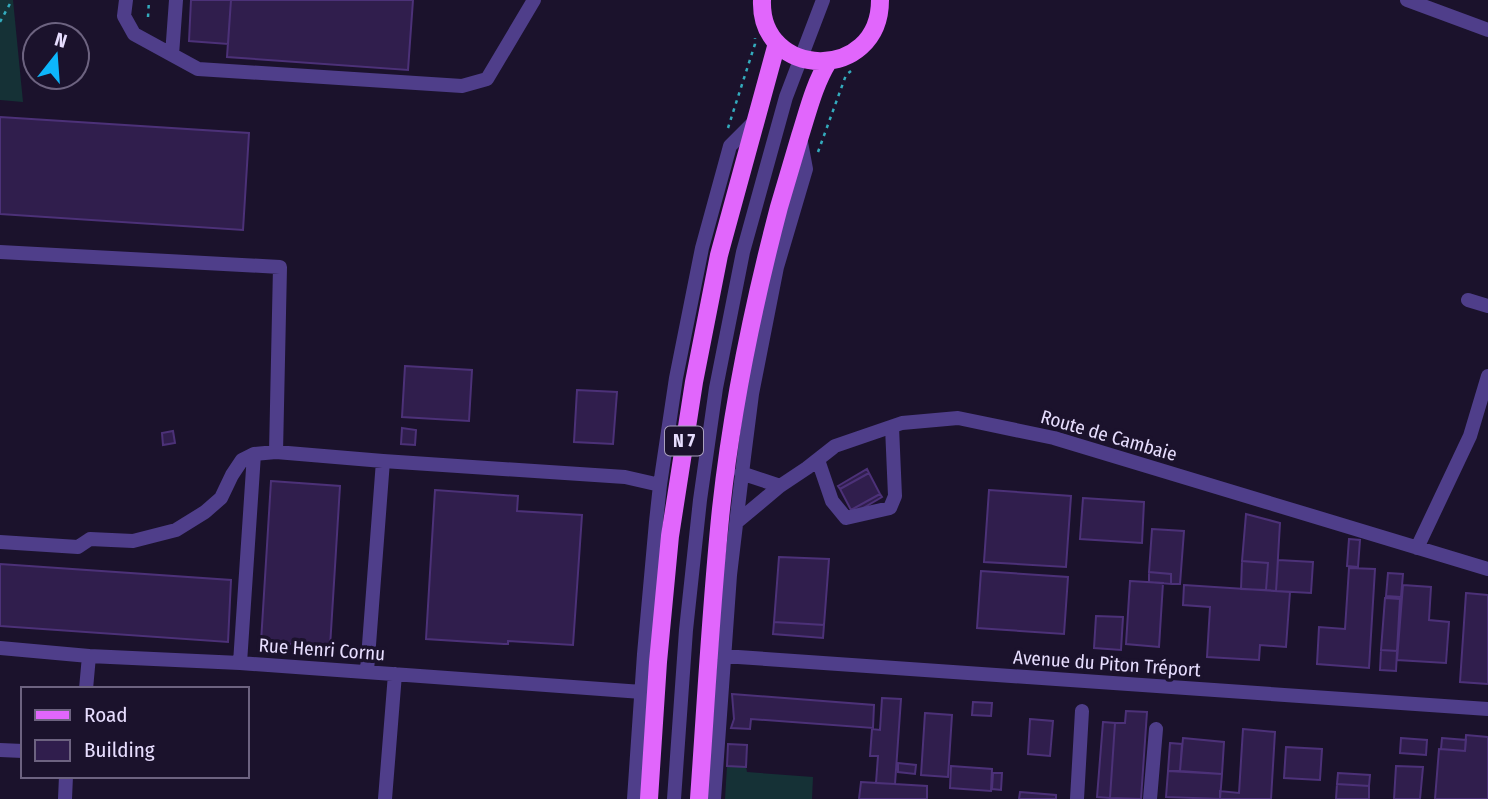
<svg xmlns="http://www.w3.org/2000/svg" width="1488" height="799" viewBox="0 0 1488 799" font-family="'Fira Sans Condensed',sans-serif">
<style>
.green{fill:#153136}
.building{fill:#301e4d;stroke:#4c3178;stroke-width:2}
.lines{fill:none;stroke-linecap:round;stroke-linejoin:round}
.path{stroke:#33abbd;stroke-width:2.5;stroke-dasharray:3.5 5;stroke-linecap:butt}
.minor{stroke:#4f3e8a;stroke-width:14}
.major{stroke:#e166fc;stroke-width:18}
.labels{text-anchor:middle;stroke-width:7;stroke-linejoin:round;paint-order:stroke}
.shield{fill:#1b122c;stroke:#aaa0bf;stroke-width:2}
.shield-label{font-size:18px;font-weight:bold;fill:#e7ddfe}
.street-label{font-size:19px;fill:#e7ddfe;stroke:#1b122c}
</style>
<rect width="100%" height="100%" fill="#1b122c"/>
<path class="green" d="M0,0H13L23,102L0,100Z
M727,766L746,767L747,772L813,777L812,799H725Z"/>
<path class="building" d="M191,0H231L228,44L189,41Z
M231,0H413L408,70L227,57Z
M0,117L249,133L243,230L0,214Z
M405,366L472,370L469,421L402,417Z
M577,390L617,392L613,444L574,442Z
M402,428L416,430L415,445L401,444Z
M173,431L175,443L163,445L162,433Z
M867,469L869,473L840,489L838,486Z
M869,473L880,494L851,510L840,489Z
M271,481L340,486L330,647L261,642Z
M435,490L518,496L517,511L582,515L573,645L508,641V644H504L426,639Z
M989,490L1071,496L1066,567L984,562Z
M880,494L882,497L853,514L851,510Z
M1083,498L1144,502L1142,543L1080,539Z
M1246,514L1280,523L1276,591L1266,590L1268,563L1242,561Z
M1152,529L1184,531L1180,584H1171V574L1149,572Z
M1349,539L1360,540L1358,567L1347,566Z
M779,557L829,559L824,625L774,622Z
M1278,560L1313,562L1311,593L1276,591Z
M1242,561L1268,563L1266,590L1241,589Z
M0,564L231,580L228,642L0,626Z
M1349,568L1375,569L1369,668L1317,664L1319,627L1345,629Z
M981,571L1068,577L1064,634L977,628Z
M1149,572L1171,574V584L1149,582Z
M1388,573L1403,574L1401,597L1386,596Z
M1130,581L1163,583L1159,647L1126,644Z
M1184,585L1290,592L1286,647L1260,645L1259,660L1207,657L1210,607L1183,605Z
M1403,585L1431,587L1429,620L1449,622L1446,663L1397,660Z
M1466,593L1488,595V684L1460,682Z
M1385,598L1400,599L1397,651L1381,650Z
M1096,616L1123,617L1121,650L1094,648Z
M774,622L824,625L823,638L773,634Z
M1381,650L1397,651L1396,671L1380,670Z
M732,694L874,705L873,728L751,719L750,729L731,728L734,719Z
M882,698L901,699L895,784L876,783L878,756H870L872,729L880,730Z
M973,702L992,703L991,716L972,715Z
M1126,711L1147,712L1141,799L1110,798L1115,723H1125Z
M925,713L952,715L948,777L921,775Z
M1030,719L1053,721L1050,756L1028,754Z
M1103,722L1115,723L1110,798L1097,797Z
M1243,729L1275,732L1271,799H1220V791L1239,793Z
M1466,735L1488,737V799H1435L1439,749L1465,751Z
M1183,738L1224,742L1222,774L1180,771Z
M1401,738L1427,740L1426,755L1400,753Z
M1442,738L1466,740L1465,751L1441,749Z
M1170,743L1182,744L1180,771H1168Z
M728,744L747,745L746,767L727,766Z
M1286,747L1322,749L1320,780L1284,778Z
M898,763L916,765L915,774L898,772Z
M951,766L992,769L991,791L950,788Z
M1396,766L1423,767L1420,799H1394Z
M1168,771L1222,774L1220,799L1166,797Z
M993,773H1002L1001,790L992,789Z
M1338,773L1370,775L1369,786L1337,784Z
M861,782L927,786V799H859Z
M1337,784L1369,786V799H1336Z
M1020,792L1056,795V799H1019Z"/>
<g class="lines">
<path class="path" d="M148,17L149,0
M0,22L12,0
M728,128L755,44V38
M818,152L846,75L851,71"/>
<path class="minor" d="M126,0L124,16L134,34L198,69L462,86L487,79L534,0
M1407,0L1488,30
M172,55L176,0
M0,252L280,267L276,452
M1468,300L1488,306
M818,460L832,501L846,518L890,508L895,496L892,427
M741,473L780,486
M737,522L780,486L807,468L835,446L902,423L958,418L1054,438L1488,569
M0,542L78,547L90,539L133,541L176,530L205,512L221,498L232,475L242,460L254,454L276,452L383,461L625,477L660,485
M1417,548L1470,436L1488,376
M0,648L89,656L240,663L642,692
M723,656L1488,709
M240,663L254,454
M367,671L383,461
M86,689L89,656
M0,750L23,751
M65,799L66,776
M385,799L395,674
M634,799L644,654L656,522L660,485L676,378L702,248L730,146L755,121
M674,799L686,630L700,500L716,388L743,252L786,97L823,0
M714,799L730,575L744,457L752,394L777,267L806,169L800,137
M1077,799L1082,711
M1150,799L1156,729"/>
<path class="major" d="M762,0C759,80 880,83 880,0
M649,799L658,662L670,536L694,382L719,255L777,43
M699,799C706,702 711,605 721,509C732,407 753,306 779,207C786,183 793,160 800,136C808,111 814,85 828,62"/>
</g>
<g class="labels">
<rect class="shield" x="665" y="426.5" width="38" height="29" rx="5"/>
<g class="shield-label">
<text x="684" y="447">N 7</text>
</g>
<g class="street-label">
<text transform="translate(1109 435) rotate(16)" y="7">Route de Cambaie</text>
<text transform="translate(322 649) rotate(4)" y="7">Rue Henri Cornu</text>
<text transform="translate(1107 663) rotate(4)" y="7">Avenue du Piton Tréport</text>
</g>
</g>
<rect x="21" y="687" width="228" height="91" fill="#1b122c" stroke="#6d6380" stroke-width="2"/>
<rect x="35" y="710" width="35" height="10" fill="#e166fc" stroke="#6d6380" stroke-width="2"/>
<text x="84" y="722" font-size="21" fill="#e7ddfe">Road</text>
<rect x="35" y="740" width="35" height="21" fill="#301e4d" stroke="#6d6380" stroke-width="2"/>
<text x="84" y="757" font-size="21" fill="#e7ddfe">Building</text>
<g transform="translate(56 56) rotate(17)"><circle r="33" fill="#1b122c" stroke="#6d6380" stroke-width="2"/>
<path d="M0-5L12 26L0 18L-12 26Z" fill="#0db6fb"/>
<text y="-10" font-size="19" font-weight="bold" text-anchor="middle" fill="#e7ddfe">N</text>
</g>
</svg>
